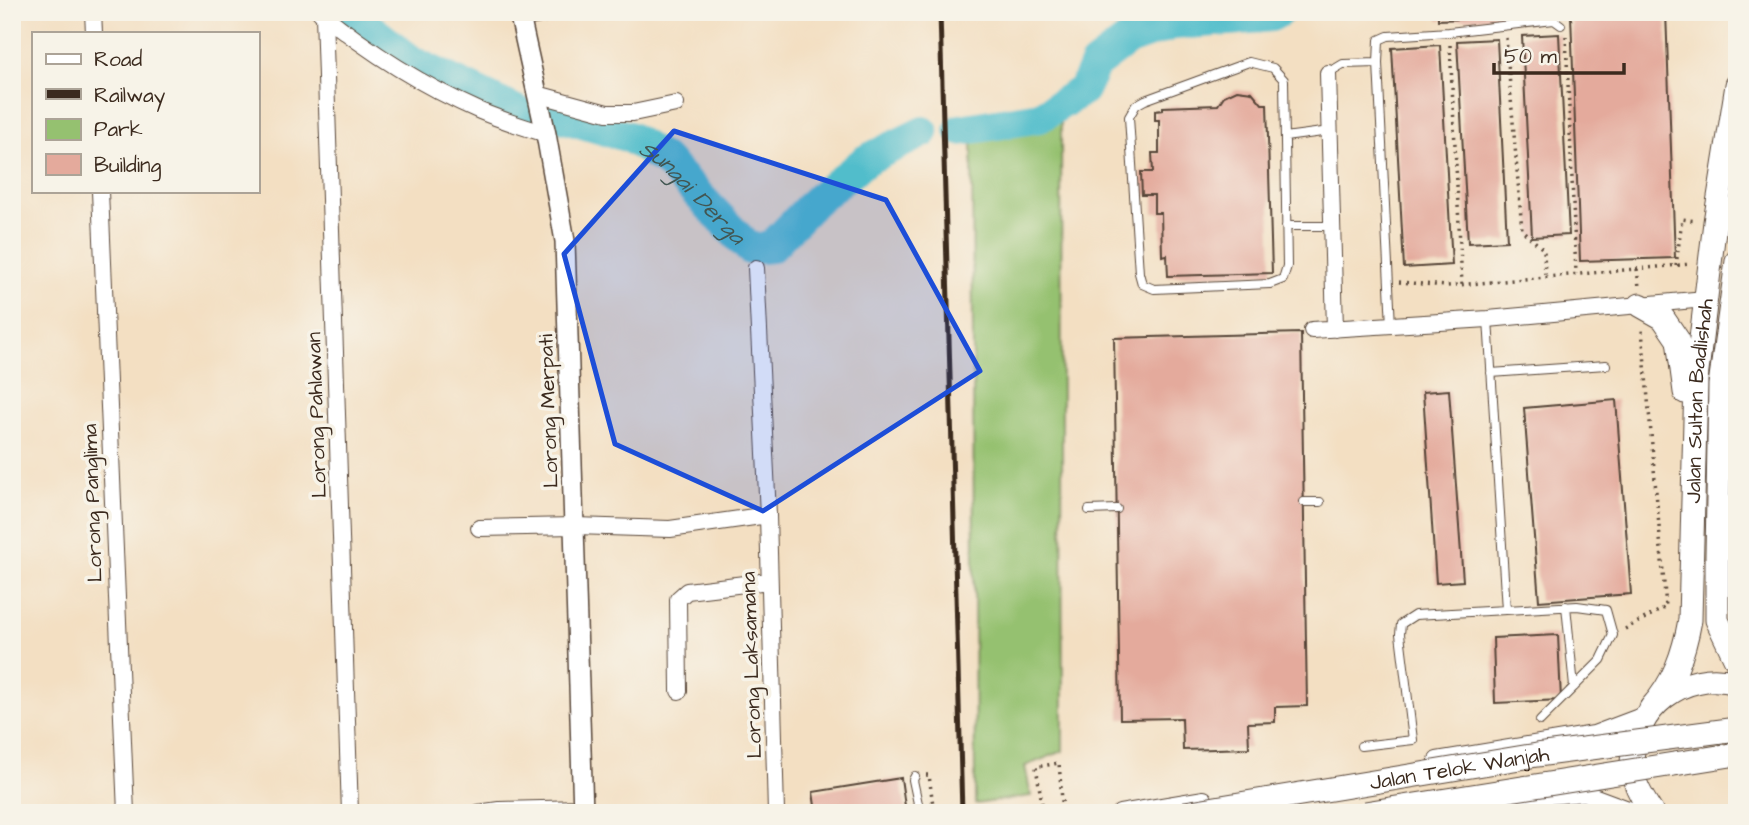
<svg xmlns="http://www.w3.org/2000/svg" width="1749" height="825" viewBox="0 0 1749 825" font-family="'Architects Daughter',sans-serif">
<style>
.green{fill:#95c170;stroke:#687647;stroke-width:2}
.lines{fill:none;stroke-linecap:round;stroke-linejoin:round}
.river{stroke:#51bdcb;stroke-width:32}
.building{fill:#e4aa9c}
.service-casing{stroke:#574537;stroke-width:10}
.minor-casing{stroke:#574537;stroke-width:18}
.tertiary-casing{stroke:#574537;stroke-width:22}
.secondary-casing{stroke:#574537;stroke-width:25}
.path{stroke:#574537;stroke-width:3.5;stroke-dasharray:2 5;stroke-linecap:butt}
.service{stroke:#fff;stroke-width:8}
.minor{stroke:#fff;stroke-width:16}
.tertiary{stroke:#fff;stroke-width:19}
.secondary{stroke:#fff;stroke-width:23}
.rail{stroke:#3b2a1e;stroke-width:5}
.secondary-bridge-casing{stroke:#574537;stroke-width:25;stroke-linecap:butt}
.secondary-bridge{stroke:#fff;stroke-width:23}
.marked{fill:#1d4ed8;fill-opacity:0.2;stroke:#1d4ed8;stroke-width:5;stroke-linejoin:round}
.labels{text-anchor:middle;stroke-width:7;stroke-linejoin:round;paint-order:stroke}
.street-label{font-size:21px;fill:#3b2a1e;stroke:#f7f3e8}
.water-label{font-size:23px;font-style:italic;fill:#425652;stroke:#f7f3e8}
</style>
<rect width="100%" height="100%" fill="#f7f3e8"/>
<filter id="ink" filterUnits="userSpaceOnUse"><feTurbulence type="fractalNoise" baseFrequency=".0143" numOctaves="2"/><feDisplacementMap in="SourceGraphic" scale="14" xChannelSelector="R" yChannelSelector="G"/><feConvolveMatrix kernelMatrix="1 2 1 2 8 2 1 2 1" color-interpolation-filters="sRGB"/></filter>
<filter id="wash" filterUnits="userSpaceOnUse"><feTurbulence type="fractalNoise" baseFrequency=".00686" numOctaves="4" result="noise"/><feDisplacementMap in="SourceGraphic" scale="28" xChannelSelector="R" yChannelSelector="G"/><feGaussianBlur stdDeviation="1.57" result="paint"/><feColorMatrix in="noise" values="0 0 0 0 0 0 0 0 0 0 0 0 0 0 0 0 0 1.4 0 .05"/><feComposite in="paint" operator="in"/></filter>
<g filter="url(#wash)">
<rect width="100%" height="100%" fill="#f3dfc2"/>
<path class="green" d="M1061,117L1063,751L1025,766L1031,796L975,804L972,132Z"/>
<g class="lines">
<g class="river">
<path d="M349,12L413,62L523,114"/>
<path id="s1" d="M551,114L629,137L666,161L750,249L771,247L815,201L866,160L923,132"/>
<path d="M960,130L1040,117L1083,90L1095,65L1128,40L1173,24L1229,20L1271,16L1278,12"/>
</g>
</g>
<g id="blocks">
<path class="building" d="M1438,12H1666L1675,258L1580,261L1571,15L1438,20Z
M1559,34L1569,235L1532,237L1522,36Z
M1497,39L1507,241L1468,243L1457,41Z
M1440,45L1452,265L1404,268L1392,48Z
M1237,90L1252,92L1262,104H1267L1272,273L1168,276L1167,255L1162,256L1161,213H1154V195H1142L1141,172H1153L1152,153H1159V120H1155V111L1163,110V107L1218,105L1224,96Z
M1301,333L1307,706L1275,707V722L1248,723L1249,748L1183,750L1182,718L1120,719L1114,338Z
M1449,390L1463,581L1436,583L1423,392Z
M1616,400L1631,594L1539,601L1524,408Z
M1558,635L1561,700L1495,703L1493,638Z
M901,778L906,813H816L813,792Z"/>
</g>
</g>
<g filter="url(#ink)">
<use href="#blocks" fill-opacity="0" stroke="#574537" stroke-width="2"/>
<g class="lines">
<g class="service-casing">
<path id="service" d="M1249,62L1273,68L1284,80L1287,266L1283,279L1270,284L1154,289L1142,284L1139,273L1129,117L1136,105L1145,100Z
M1378,63L1391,326
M1328,73L1343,64L1378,63L1379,40L1388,36L1449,32L1554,20L1561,25
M1285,137L1330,131
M1286,226H1333
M1491,373L1606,365
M1304,502H1320
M1089,510L1117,509
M1566,606L1574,687
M1506,610L1577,606L1606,610L1613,635L1601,660L1540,721
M1361,746L1413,740L1400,634L1401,624L1415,615L1506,610L1488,319
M915,776L913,780L920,813"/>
</g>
<g class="minor-casing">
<path id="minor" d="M93,12L94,33
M320,12C369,52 423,86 480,111C501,120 524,127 546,134
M324,15L350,813
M520,19L556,12
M1328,73L1335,329
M537,94L607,113H633L676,104
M100,191L126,813
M756,268L768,515L776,813
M1312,330L1488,319L1705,299
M479,528L575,526L670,529L768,515
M679,691L678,599L687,591L769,581
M1437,760L1594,734L1647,714
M1523,798L1585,793L1636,812L1646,813
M478,813L499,810L583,808
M1120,813L1204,799"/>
</g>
<g class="tertiary-casing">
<path id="tertiary" d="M519,12L546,134L565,241L583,813"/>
</g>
<g class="secondary-casing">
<g id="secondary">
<path d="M1737,261L1720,385L1717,555V620L1737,662"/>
<path d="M1640,305L1663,318L1678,340L1685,392"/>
<path id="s2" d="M1651,708C1674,683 1684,653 1690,620L1696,380L1715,222L1737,85"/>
<path d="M1652,813C1642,797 1632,782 1632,763C1633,708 1684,668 1737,683"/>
</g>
</g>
<path class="path" d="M1566,36L1576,274
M1506,38L1522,230L1544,250L1545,277
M1450,45L1462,285
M1729,69L1736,12
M1676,266L1682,219L1696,221
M1637,269L1639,287
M1399,282L1447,286L1691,264
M1625,629L1666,607L1642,330
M926,775H929L934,813
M1042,804L1036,767L1059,763L1063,813"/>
<use href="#service" class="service"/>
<use href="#minor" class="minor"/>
<use href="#tertiary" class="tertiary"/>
<use href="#secondary" class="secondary"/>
<path class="rail" d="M940,12L962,813"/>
<g class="secondary-bridge-casing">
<g id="secondary-bridge">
<path id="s3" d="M1185,813L1537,755L1737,729"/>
<path d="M1365,813L1737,754"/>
</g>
</g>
<use href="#secondary-bridge" class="secondary-bridge"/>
</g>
</g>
<path class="marked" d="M674,131L886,200L980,371L763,511L615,444L564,254Z"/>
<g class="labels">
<g class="street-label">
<text dy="7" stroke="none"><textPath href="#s2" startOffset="317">Jalan Sultan Badlishah</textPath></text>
<text transform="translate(548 411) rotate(-92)" y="7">Lorong Merpati</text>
<text transform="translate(316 415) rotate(-92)" y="7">Lorong Pahlawan</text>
<text transform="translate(92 503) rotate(-92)" y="7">Lorong Panglima</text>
<text transform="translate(751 665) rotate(-92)" y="7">Lorong Laksamana</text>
<text dy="7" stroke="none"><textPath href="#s3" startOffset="278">Jalan Telok Wanjah</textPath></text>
</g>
<g class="water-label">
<text dy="8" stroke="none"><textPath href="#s1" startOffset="166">Sungai Derga</textPath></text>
</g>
</g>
<rect width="1749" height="825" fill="none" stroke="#f7f3e8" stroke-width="42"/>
<rect x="32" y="32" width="228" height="161" fill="#f7f3e8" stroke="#aca397" stroke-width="2"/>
<rect x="46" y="54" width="35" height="10" fill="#ffffff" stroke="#aca397" stroke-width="2"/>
<text x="94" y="66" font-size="21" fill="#3b2a1e">Road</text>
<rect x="46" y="89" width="35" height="10" fill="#3b2a1e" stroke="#aca397" stroke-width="2"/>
<text x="94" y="102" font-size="21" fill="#3b2a1e">Railway</text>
<rect x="46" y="119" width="35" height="21" fill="#95c170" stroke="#aca397" stroke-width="2"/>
<text x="94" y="136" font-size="21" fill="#3b2a1e">Park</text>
<rect x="46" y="154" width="35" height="21" fill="#e4aa9c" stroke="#aca397" stroke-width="2"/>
<text x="94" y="172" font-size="21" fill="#3b2a1e">Building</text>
<path d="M1494 63v10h130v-10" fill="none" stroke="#3b2a1e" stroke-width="3.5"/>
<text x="1504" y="63" font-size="21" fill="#3b2a1e" stroke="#f7f3e8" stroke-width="5" paint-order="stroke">50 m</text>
</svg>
